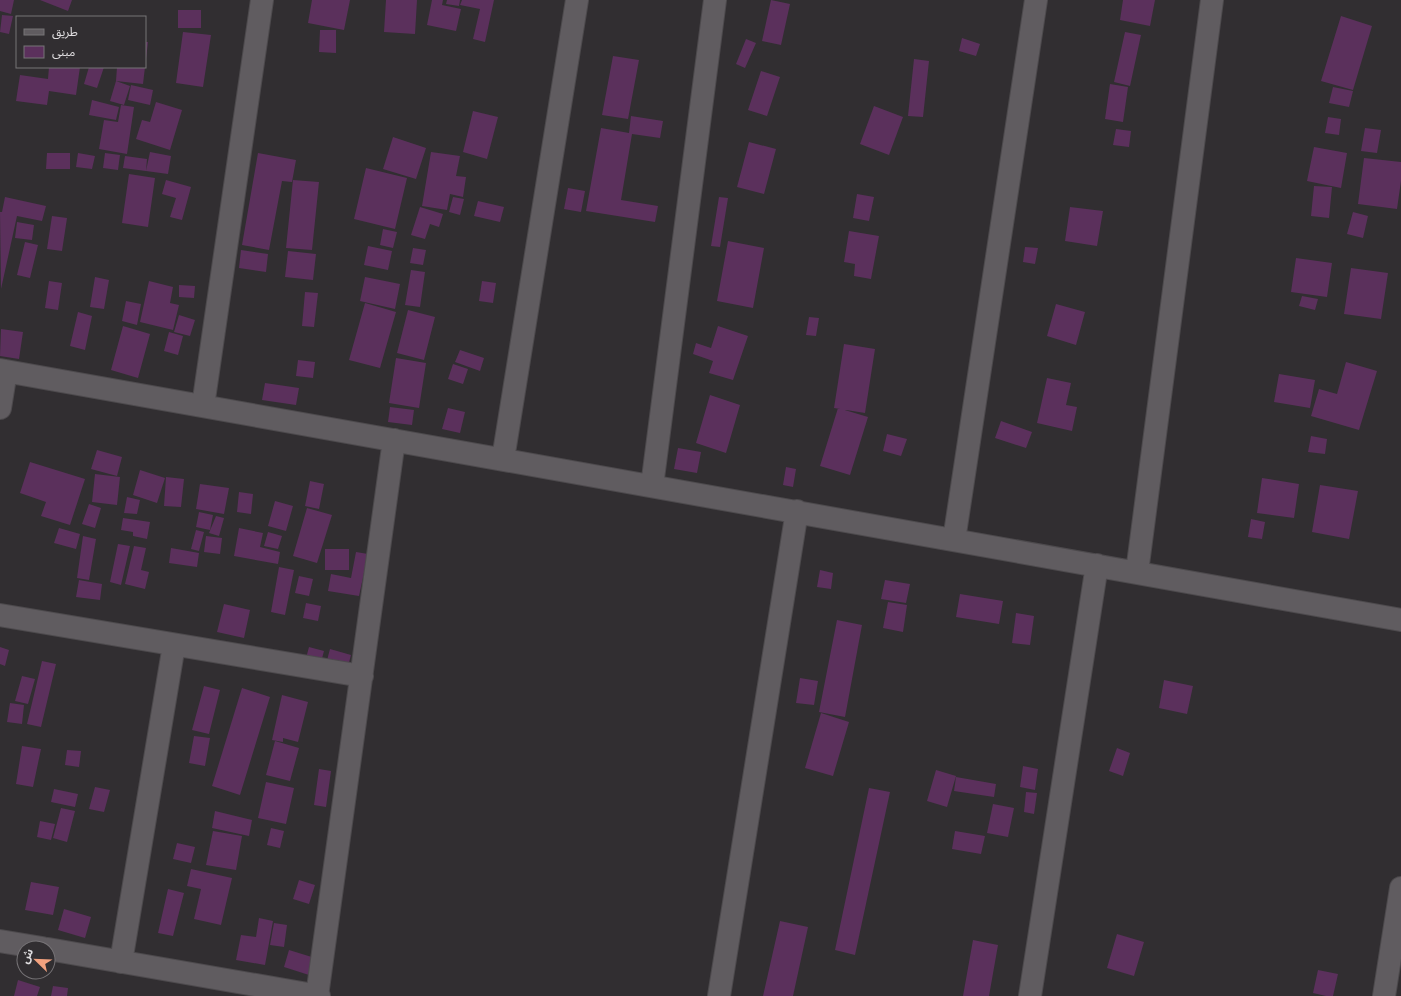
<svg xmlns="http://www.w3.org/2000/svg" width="1401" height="996" viewBox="0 0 1401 996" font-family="'Source Sans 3','Noto Sans Arabic',sans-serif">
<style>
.building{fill:#5b305c}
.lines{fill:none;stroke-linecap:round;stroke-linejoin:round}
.minor-casing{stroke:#4d4a4d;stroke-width:24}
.minor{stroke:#605c60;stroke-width:22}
</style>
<rect width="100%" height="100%" fill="#312e31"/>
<path class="building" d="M0,0H14L11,14L0,11Z
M40,0H72L68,11Z
M312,0H350L344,30L308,23Z
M386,0H417L415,34L384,32Z
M432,0H443L442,5L461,9L456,31L427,25Z
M447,0H460L459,6L446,4Z
M462,0H494L485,42L473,39L480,9L460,5Z
M771,0L790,4L781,45L762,41Z
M1123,0H1155L1150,26L1120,20Z
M178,10H201V28H178Z
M2,15L13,16L9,34L0,32Z
M1341,16L1372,26L1353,90L1321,81Z
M320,30H336V53L319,52Z
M183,32L211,35L203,87L176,83Z
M1125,32L1141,35L1130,86L1114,82Z
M962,38L980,44L976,56L959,51Z
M746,39L756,43L745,68L736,64Z
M145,42H148L146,59H145Z
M613,56L639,60L628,119L602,115Z
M914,59L929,61L923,117L908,116Z
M49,67H80L76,95L49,91L47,105L16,101L20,75L48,79Z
M89,67H104L97,88L84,84Z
M117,67H145L143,84L116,81Z
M761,71L780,77L767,116L748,110Z
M116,81L130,86L124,105L110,101Z
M1110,84L1128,87L1123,122L1105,119Z
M131,85L153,90L150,105L128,100Z
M1333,87L1353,91L1349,107L1329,103Z
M92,100L119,107L116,120L89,115Z
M156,102L182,110L170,150L136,139L142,120L150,122Z
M121,105L134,107L127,154L99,149L104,120L118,122Z
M874,106L903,117L889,155L860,144Z
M473,111L498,117L487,159L463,152Z
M631,116L663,121L660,138L632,134L621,200L658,206L655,222L586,211L601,128L629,133Z
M1328,117L1341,119L1339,135L1325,133Z
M1365,128L1381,130L1377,153L1361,151Z
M1116,129L1131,131L1129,147L1113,145Z
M393,137L426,148L416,179L383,169Z
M749,142L776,149L764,194L737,187Z
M1314,147L1347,153L1341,188L1307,181Z
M150,152L171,156L168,174L146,171Z
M431,152L460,156L456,176L466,177L463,197L450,194L447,210L422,206Z
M47,153H70V169H46Z
M78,153L95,156L92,169L76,167Z
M105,153L120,155L118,170L103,168Z
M258,153L296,160L292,182L282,181L269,250L242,245Z
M125,156L147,159L146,171L123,168Z
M1364,158L1401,162V181L1397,209L1358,204Z
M366,168L407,178L395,229L354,219Z
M129,174L155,178L148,227L122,223Z
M166,180L191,187L182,220L170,217L176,198L162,194Z
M293,180L319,182L312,250L286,248Z
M1314,186L1332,187L1329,218L1311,216Z
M568,188L585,191L581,212L564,209Z
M857,194L874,197L869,221L853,218Z
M5,197L46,206L42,221L17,216L1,289L0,212H2Z
M453,197L464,199L460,215L449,212Z
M719,197L728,198L720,247L711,246Z
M478,201L504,207L500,222L474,216Z
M420,207L443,214L439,227L430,224L425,239L411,235Z
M1070,207L1103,211L1097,246L1065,241Z
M1353,212L1368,216L1363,238L1347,234Z
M52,216L67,218L62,251L47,249Z
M17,222L34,225L32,240L15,238Z
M383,229L397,232L393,248L380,245Z
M849,231L879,236L871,279L854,276L855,264L844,262Z
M728,241L764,248L753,308L717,301Z
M25,242L38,245L30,278L17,275Z
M368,246L392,251L388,270L364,265Z
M1025,247L1038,248L1035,264L1023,262Z
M413,248L426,250L423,265L410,263Z
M241,250L268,254L266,272L239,268Z
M288,251L316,254L313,280L285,277Z
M1296,258L1332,263L1327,297L1291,292Z
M1351,268L1388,273L1381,319L1344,314Z
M411,270L425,272L420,307L405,305Z
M95,277L109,280L104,309L90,307Z
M365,277L400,284L395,309L360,301Z
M49,281L62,283L58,310L45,308Z
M149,281L173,287L170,303L179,305L173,330L140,322Z
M482,281L496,283L493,303L479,301Z
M179,285L195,286L194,298L179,297Z
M305,292L318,293L314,327L302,326Z
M1302,296L1318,299L1315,310L1299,306Z
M126,301L141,304L137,325L122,321Z
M365,303L396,312L380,368L349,360Z
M1056,304L1085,312L1076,345L1047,336Z
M408,310L435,317L424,360L397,353Z
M78,312L92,316L85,350L70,346Z
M179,315L195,320L190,336L174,332Z
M809,317L819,318L816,336L806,335Z
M123,326L150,334L138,378L111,370Z
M718,326L748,336L733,380L709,373L713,361L693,354L696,343L711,348Z
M1,329L23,332L19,359L0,356Z
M169,332L183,336L178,355L164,351Z
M844,344L875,349L865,413L834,408Z
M460,350L484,358L480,371L455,362Z
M396,358L426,363L419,408L389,403Z
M298,360L315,362L313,378L296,376Z
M1346,362L1377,371L1359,430L1311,416L1319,389L1337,394Z
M453,364L468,369L463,384L448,379Z
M1279,374L1315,380L1310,408L1274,402Z
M1047,378L1071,383L1066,405L1077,407L1072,431L1037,423Z
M265,383L299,388L296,405L262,400Z
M710,395L740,405L726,453L696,443Z
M390,407L414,410L412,425L388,422Z
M448,408L465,412L460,433L442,429Z
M838,408L868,417L850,475L820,466Z
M1001,421L1032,432L1026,448L995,438Z
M887,434L907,439L901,456L883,451Z
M1311,436L1327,439L1325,454L1308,452Z
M678,448L701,452L697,473L674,469Z
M97,450L122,457L117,476L91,469Z
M30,462L85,479L70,525L41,516L46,502L20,493Z
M786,467L796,469L793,487L783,485Z
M140,470L165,478L157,503L133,495Z
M95,474L120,477L117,505L92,502Z
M166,477L184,479L181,507L164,506Z
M1262,478L1299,484L1294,518L1257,513Z
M310,481L324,484L319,509L305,506Z
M200,484L229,488L224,514L196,509Z
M1320,485L1358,491L1349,539L1312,532Z
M239,492L253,494L251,514L237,512Z
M127,497L140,500L137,514L124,513Z
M275,501L293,506L286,531L268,526Z
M89,504L101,508L95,528L82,524Z
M307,508L332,515L317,563L293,556Z
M199,512L213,515L210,530L196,527Z
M216,516L224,518L219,536L209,533Z
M123,518L150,522L147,539L133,536V532L121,530Z
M1251,519L1265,522L1262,539L1248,537Z
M59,528L80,534L76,549L54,543Z
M239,528L263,533L260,547L280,552L278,564L234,556Z
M196,530L204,532L199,551L191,549Z
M268,532L282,536L278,549L264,546Z
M83,536L96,539L89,580L77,578Z
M206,536L222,538L220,554L204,552Z
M118,544L130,546L121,585L110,582Z
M134,546L146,548L141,570L149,572L145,589L125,584Z
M171,548L199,553L197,567L169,563Z
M325,549H349V570H325Z
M356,552L368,554L359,596L328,591L331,574L351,578Z
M279,567L294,570L285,615L271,612Z
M820,570L833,573L831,589L817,587Z
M299,576L313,579L309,596L295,593Z
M79,580L102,584L100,600L76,597Z
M885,580L910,584L906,603L881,599Z
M960,594L1003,601L999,624L956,617Z
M888,602L907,605L903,632L883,628Z
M306,603L321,606L318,621L303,618Z
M224,604L250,610L244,638L217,632Z
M1016,613L1034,616L1030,645L1012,643Z
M837,620L862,625L845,717L819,712Z
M0,647L9,650L5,666L0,664Z
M309,647L324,651L320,666L305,662Z
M330,649L351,655L347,670L326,664Z
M42,661L56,664L41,727L27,724Z
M22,676L35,679L28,704L15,701Z
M800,678L818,681L814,705L796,703Z
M1164,680L1193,686L1187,714L1159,708Z
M204,686L220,690L209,734L192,730Z
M242,688L270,697L240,795L212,786Z
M282,695L308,702L298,742L283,738V742L272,740Z
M10,703L24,705L22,724L7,722Z
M821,713L849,722L833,776L805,768Z
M194,736L210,738L205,766L189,763Z
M275,741L299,748L290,781L266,775Z
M22,746L41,749L33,787L16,784Z
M1117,748L1130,753L1123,776L1109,771Z
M67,750L81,751L79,767L65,765Z
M1023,766L1038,769L1035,790L1020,787Z
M319,769L331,771L326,807L314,805Z
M936,770L956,776L947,807L927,801Z
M956,777L996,784L994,797L954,791Z
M266,782L294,788L286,824L258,818Z
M95,787L110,790L104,812L89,809Z
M869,788L890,792L855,955L835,950Z
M54,789L78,794L75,807L51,802Z
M1026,792L1037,793L1034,814L1024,812Z
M993,804L1014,808L1008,837L987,833Z
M61,808L75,811L67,842L53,838Z
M215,811L252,820L249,836L212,828Z
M40,821L55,824L51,840L37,837Z
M271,828L284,831L280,848L267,845Z
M213,831L242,836L236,870L206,865Z
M955,831L985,836L981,854L952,849Z
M177,843L195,847L191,863L173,859Z
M191,869L232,878L221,925L194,919L201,889L187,886Z
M299,880L315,885L309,904L293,899Z
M31,882L59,887L53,915L25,910Z
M168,889L184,893L173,936L158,933Z
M64,909L91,917L85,938L58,930Z
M259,918L273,921L265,965L236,960L241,935L256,937Z
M780,921L808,927L793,996H763Z
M274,923L287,925L284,947L270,945Z
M1117,934L1144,942L1134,976L1107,968Z
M973,940L998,945L989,996H963Z
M289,950L315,958L309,975L284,967Z
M1318,970L1338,974L1333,996H1326L1313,993Z
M18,980L40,987L37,996H14Z
M53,986L68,988L67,996H51Z"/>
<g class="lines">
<g class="minor-casing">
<path id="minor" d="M0,370L1401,620
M203,406L262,0
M0,408L6,371
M503,459L577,0
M652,486L715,0
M954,540L1036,0
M1137,572L1212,0
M0,615L362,676
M0,941L42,948
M48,949L319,996
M121,962L174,645
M317,996L394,440
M719,996L797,511
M1030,996L1097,565
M1384,996L1401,888"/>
</g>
<use href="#minor" class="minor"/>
</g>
<rect x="16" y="16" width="130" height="52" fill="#312e31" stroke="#777477"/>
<rect x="24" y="29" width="20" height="6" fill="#605c60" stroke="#777477"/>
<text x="52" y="36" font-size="12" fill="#e0dee0">طريق</text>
<rect x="24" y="46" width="20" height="12" fill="#5b305c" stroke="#777477"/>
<text x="52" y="56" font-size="12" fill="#e0dee0">مبنى</text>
<g transform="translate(36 960) rotate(293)"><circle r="19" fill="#312e31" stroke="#777477"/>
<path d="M0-3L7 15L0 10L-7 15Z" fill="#f2a17e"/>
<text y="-6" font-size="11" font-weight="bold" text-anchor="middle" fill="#e0dee0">ش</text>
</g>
</svg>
